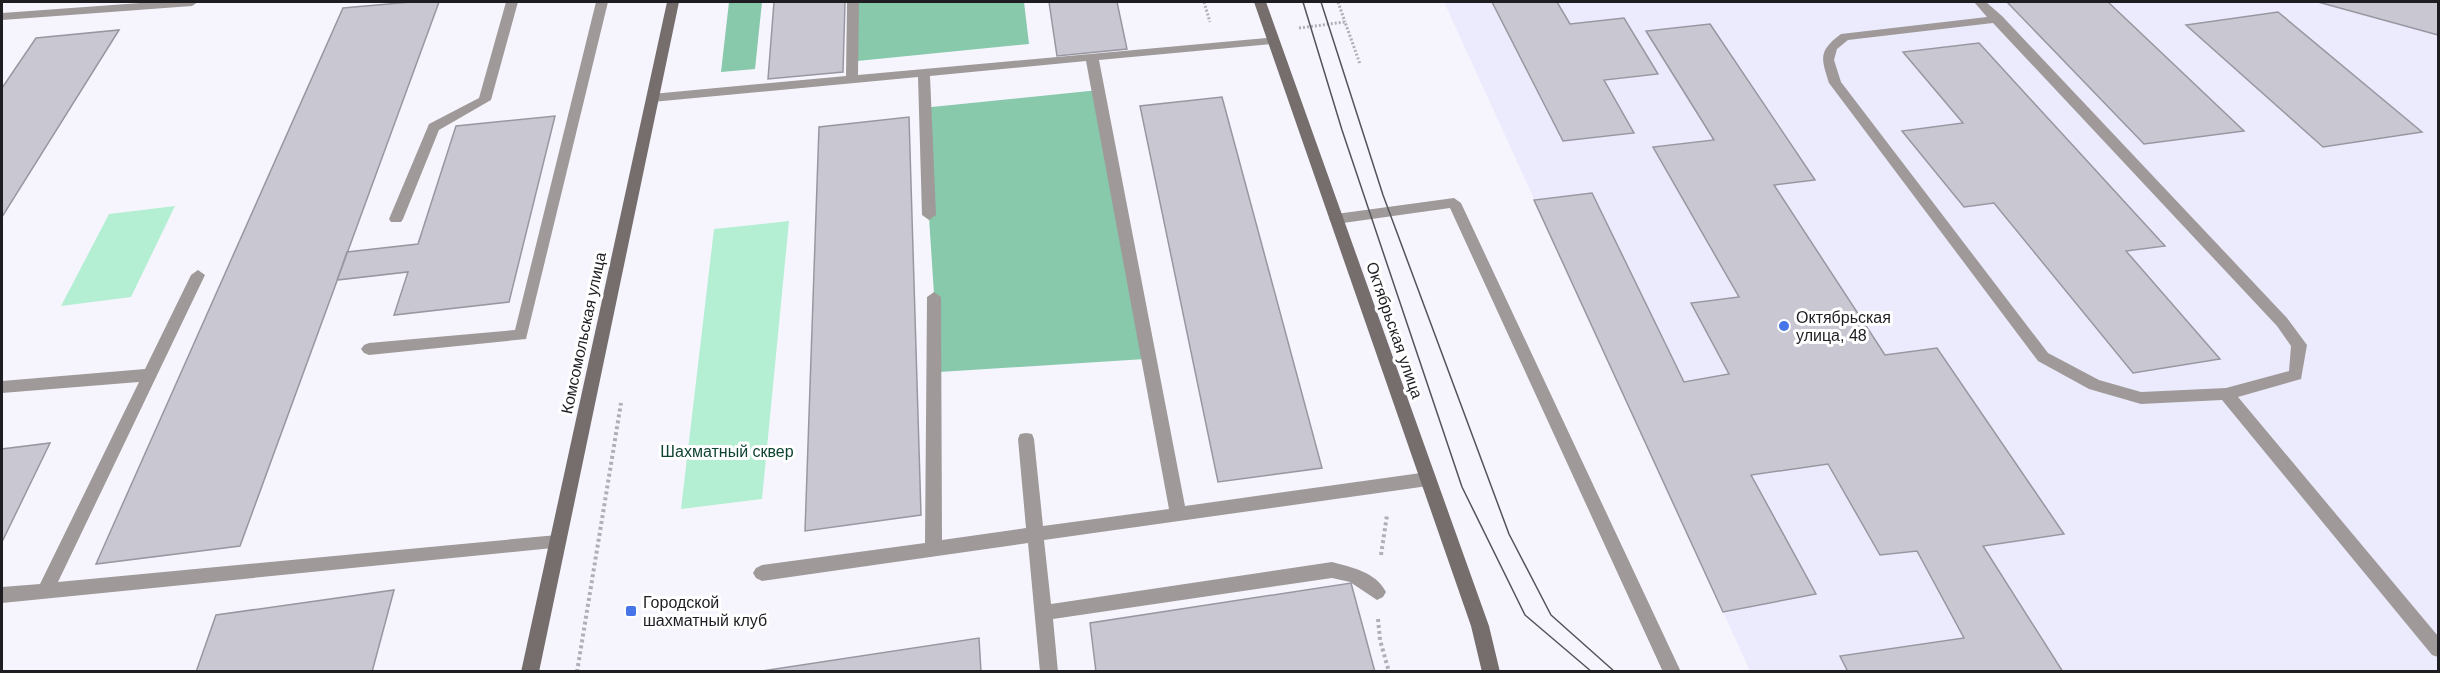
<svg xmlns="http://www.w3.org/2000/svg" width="2440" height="673" viewBox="0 0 2440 673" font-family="Arial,sans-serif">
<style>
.built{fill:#ecebfd}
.green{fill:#b4efd3}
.forest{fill:#88c8ab}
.building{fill:#c9c8d2;stroke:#9897a1;stroke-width:1.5}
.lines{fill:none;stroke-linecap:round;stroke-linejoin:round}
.path-far1{stroke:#b0afb7;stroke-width:3;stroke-dasharray:2 2;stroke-linecap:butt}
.path{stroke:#b0afb7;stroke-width:4;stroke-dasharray:3 3;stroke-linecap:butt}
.lane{fill:#9f9a99;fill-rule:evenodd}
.secondary{fill:#756e6d;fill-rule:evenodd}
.tram{stroke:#535358;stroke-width:1.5}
.poi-dot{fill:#4775e7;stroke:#fff;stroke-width:2}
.labels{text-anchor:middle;stroke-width:6;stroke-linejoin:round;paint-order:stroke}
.poi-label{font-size:16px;fill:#1e1e22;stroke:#fff;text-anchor:start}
.street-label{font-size:16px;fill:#1e1e22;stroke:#fff}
.park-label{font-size:16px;fill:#0e4330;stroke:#fff}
</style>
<rect width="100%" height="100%" fill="#f6f5fe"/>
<path class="built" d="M1444,2H2438V671H1750Z"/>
<path class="green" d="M175,206L131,297L61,306L109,214Z
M789,221L762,499L681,509L714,229Z"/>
<path class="forest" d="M729,2H762L755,69L721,72Z
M858,2H1024L1029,44L857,61Z
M1099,90L1145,359L939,372L922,108Z"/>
<path class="building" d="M411,2H439L240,546L96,564L343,8Z
M774,2H845L843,72L768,79Z
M1049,2H1117L1127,49L1057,56Z
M1492,2H1557L1570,24L1624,18L1658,74L1604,80L1634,133L1563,141Z
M2007,2H2108L2244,131L2144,144Z
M2318,2H2438V35Z
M2278,12L2422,132L2323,147L2186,25Z
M1710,24L1815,180L1774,185L1885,355L1937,348L2064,534L1983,546L2063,672H1848L1840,656L1964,638L1917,551L1880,555L1828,464L1751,475L1816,594L1723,612L1534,200L1592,193L1684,382L1729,374L1691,303L1739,297L1653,147L1714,140L1646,31Z
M119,30L2,217V88L36,38Z
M1979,43L2165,246L2126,251L2220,359L2133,373L1994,203L1964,207L1902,131L1963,123L1903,52Z
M1222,97L1322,468L1218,482L1140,106Z
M555,116L509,302L394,315L408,272L337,280L347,252L418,244L456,126Z
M909,117L921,515L805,531L819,127Z
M50,443L2,542V449Z
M1351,583L1375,672H1096L1090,623Z
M394,590L372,672H196L216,615Z
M979,638L981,672H755Z"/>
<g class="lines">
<path class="path-far1" d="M1204,2L1210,22
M1338,2L1345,22
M1299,28L1345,22L1360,64"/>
<path class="path" d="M1381,555L1387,515
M1378,619L1380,640L1389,672
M577,672L621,403"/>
<path class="lane" d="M154,2H198L192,6L2,20V13Z
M506,2H518L491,100L439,130L403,219L401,222H391L389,219L429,124L479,98Z
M596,2H608L526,339L369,355L364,353L361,349L364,345L369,343L515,330Z
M847,2H859L858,75L1277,37L1279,40L1273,44L1099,60L1185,506L1428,472L1434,474L1436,479L1434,484L1428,486L1044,540L1051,604L1332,562C1351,567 1376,572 1386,592L1383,597L1377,600L1350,582L1332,578L1053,619L1058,672H1040L1028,543L762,581L756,578L753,573L756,568L762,565L925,543L927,297L934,292L941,297L942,540L1026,528L1018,439L1020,434L1026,433L1032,434L1034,439L1043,526L1169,509L1086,61L930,76L936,215L929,220L922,215L918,77L652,102L646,98L652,94L846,76Z
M1974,2H1986L2002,16L2287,318L2304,341L2307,345L2301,379L2238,397L2438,636V657L2432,655L2222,400L2141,404L2089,389L2038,361L1829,83C1821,58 1818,51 1841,34L1987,17ZM1993,23L2277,326L2291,346L2289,371L2226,388L2141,392L2099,380L2048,353L1841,82L1834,60L1837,49L1848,40Z
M1454,198L1461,203L1681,672H1663L1450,208L1336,224L1329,219L1336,214Z
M198,270L205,275L58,582L557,535L563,537L565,542L563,547L2,603V587L40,584L139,382L2,393V381L145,369L191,275Z"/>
<path class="secondary" d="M667,2H679L539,672H521Z
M1254,2H1266L1489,626L1500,672H1482L1471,626Z"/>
<path class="tram" d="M1303,2L1342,130L1462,487L1525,615L1592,672
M1321,2L1383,195L1509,534L1551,615L1615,672"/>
</g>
<g class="poi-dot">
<circle cx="1784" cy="326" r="6"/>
<rect x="625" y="605" width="12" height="12" rx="3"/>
</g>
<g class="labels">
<g class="poi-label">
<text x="1796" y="323">Октябрьская<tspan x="1796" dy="18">улица, 48</tspan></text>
<text x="643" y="608">Городской<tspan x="643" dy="18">шахматный клуб</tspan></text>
</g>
<g class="street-label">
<text transform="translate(1395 330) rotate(71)" y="6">Октябрьская улица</text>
<text transform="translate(583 333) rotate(-78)" y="6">Комсомольская улица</text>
</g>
<g class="park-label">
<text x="727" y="457">Шахматный сквер</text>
</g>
</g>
<rect width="2440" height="673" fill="none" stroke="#1e1e22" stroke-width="6"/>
</svg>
